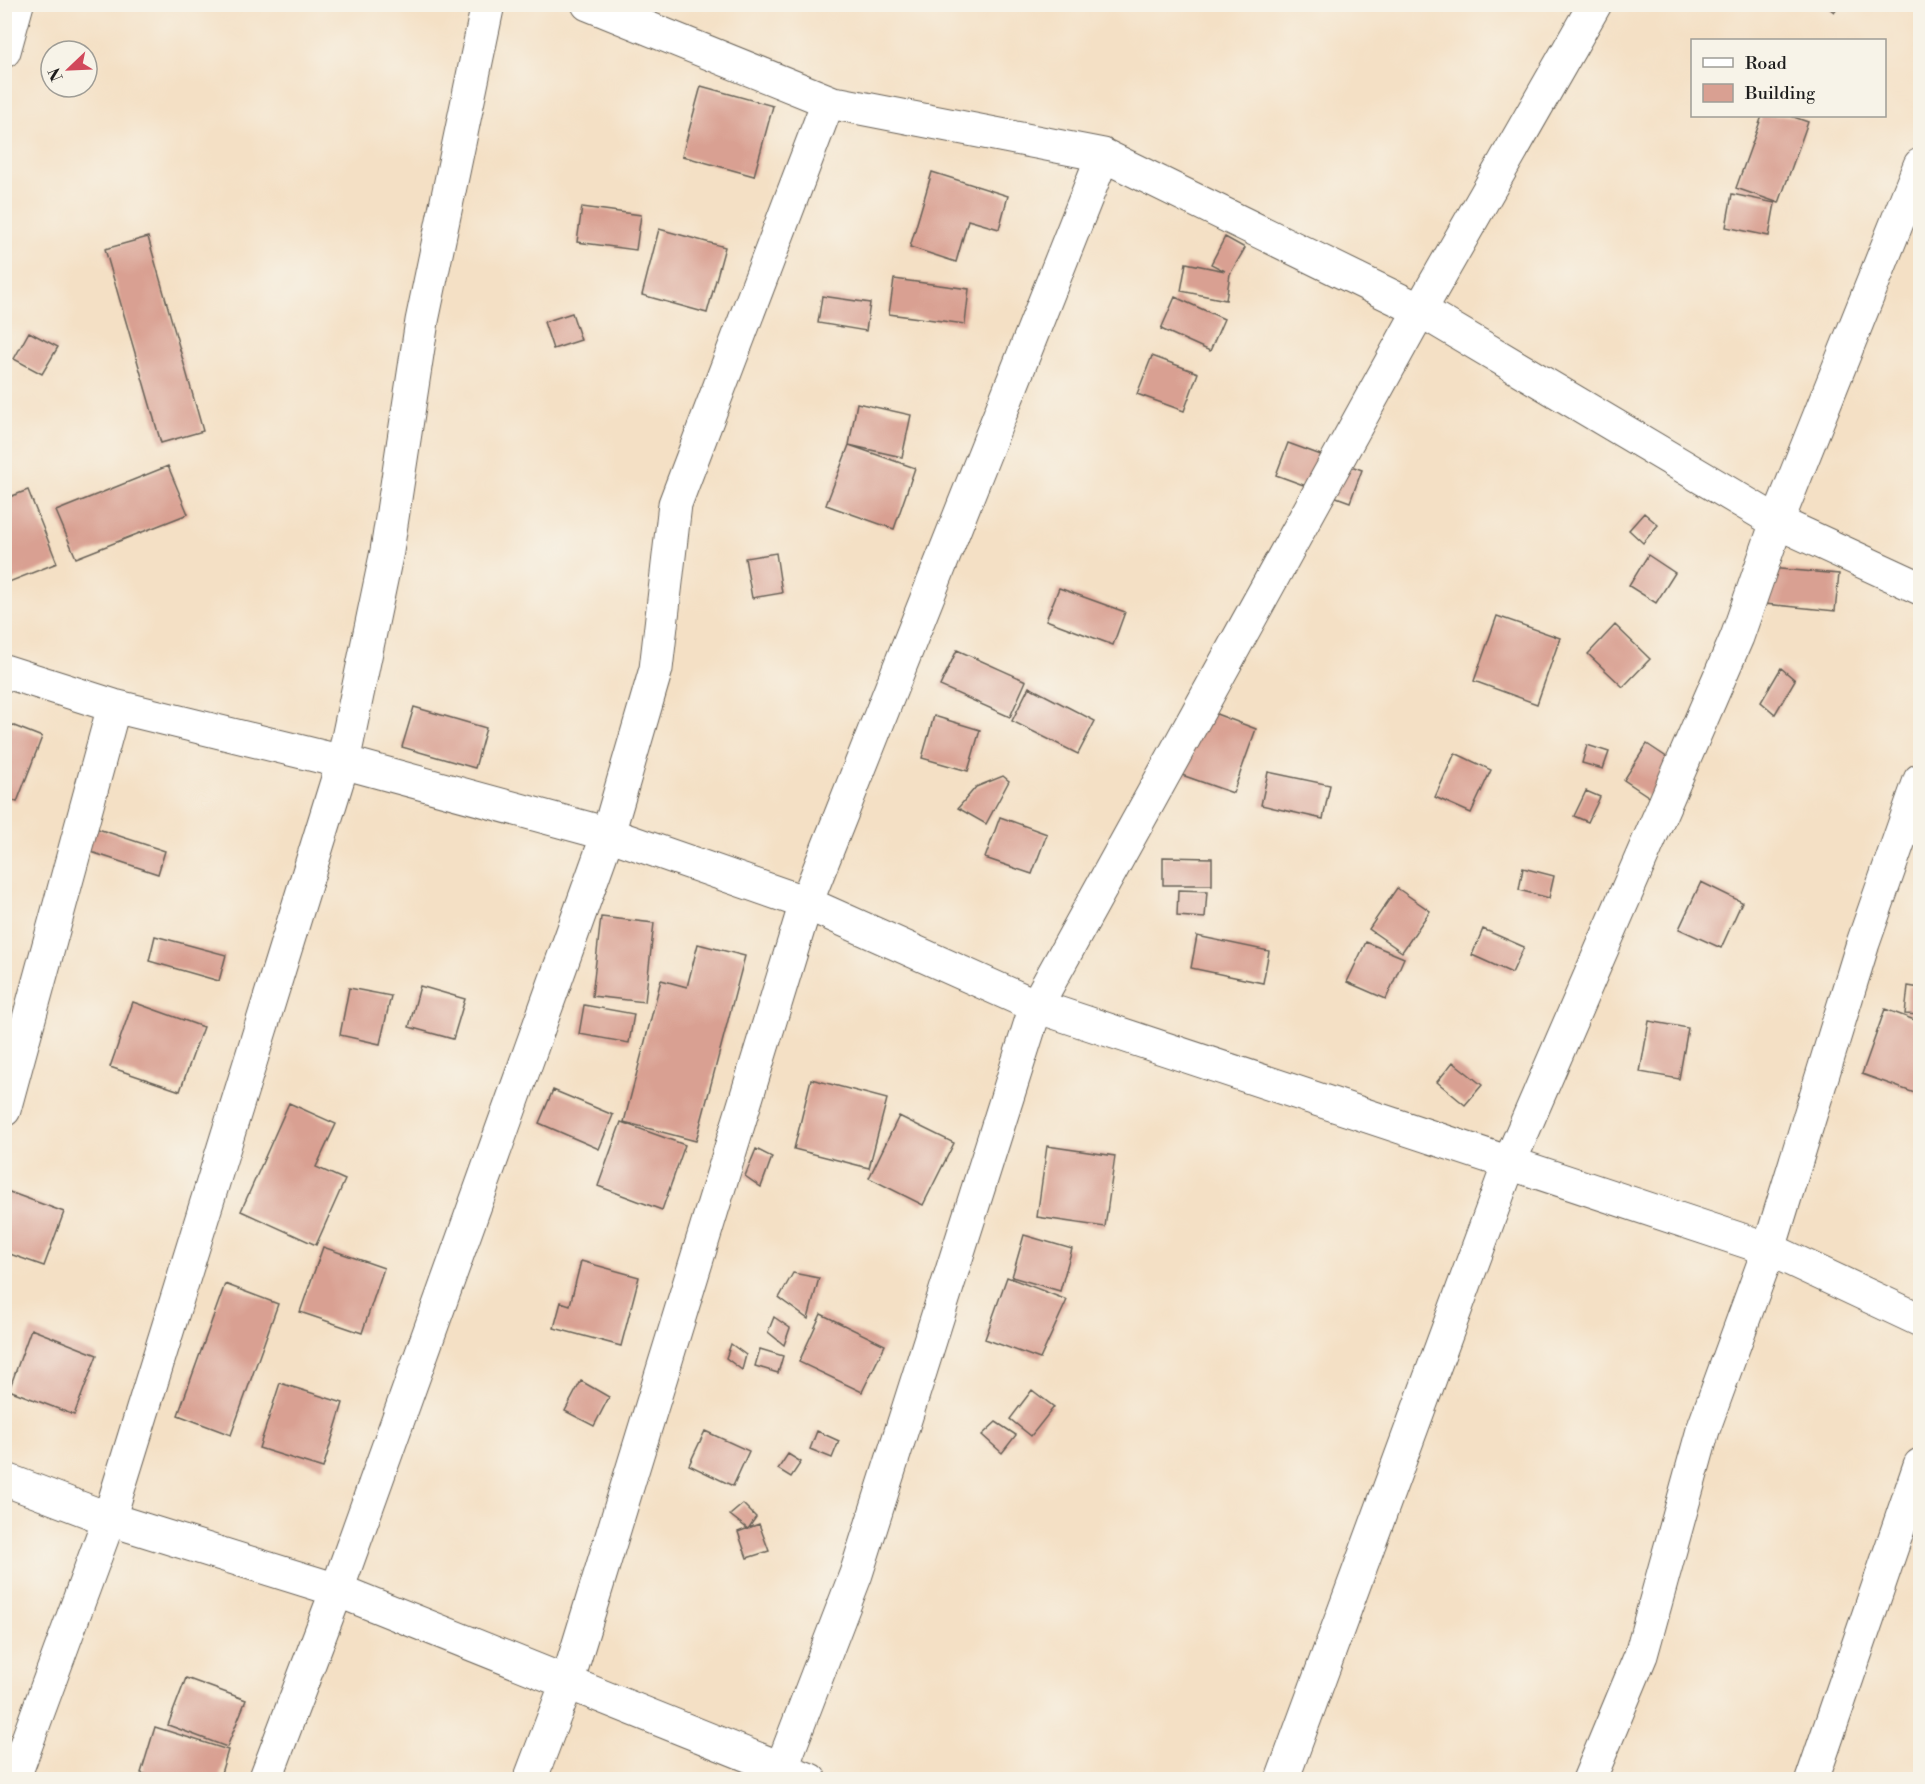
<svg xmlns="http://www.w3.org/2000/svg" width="1925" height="1784" viewBox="0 0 1925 1784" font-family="'Libre Bodoni',serif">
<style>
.building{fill:#d9a092}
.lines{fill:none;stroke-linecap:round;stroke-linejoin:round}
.minor-casing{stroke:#686157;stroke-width:35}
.tertiary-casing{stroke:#686157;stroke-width:35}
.minor{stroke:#fff;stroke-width:33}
.tertiary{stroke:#fff;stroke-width:33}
</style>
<rect width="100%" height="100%" fill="#f7f3e8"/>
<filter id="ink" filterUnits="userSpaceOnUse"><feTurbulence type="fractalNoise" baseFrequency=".0167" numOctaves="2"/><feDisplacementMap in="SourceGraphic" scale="12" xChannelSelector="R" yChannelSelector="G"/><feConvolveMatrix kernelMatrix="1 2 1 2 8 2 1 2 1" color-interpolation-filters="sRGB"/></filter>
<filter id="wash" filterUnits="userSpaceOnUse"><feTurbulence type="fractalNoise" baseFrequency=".008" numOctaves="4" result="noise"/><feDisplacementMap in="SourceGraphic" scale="24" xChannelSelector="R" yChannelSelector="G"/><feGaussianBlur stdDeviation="1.35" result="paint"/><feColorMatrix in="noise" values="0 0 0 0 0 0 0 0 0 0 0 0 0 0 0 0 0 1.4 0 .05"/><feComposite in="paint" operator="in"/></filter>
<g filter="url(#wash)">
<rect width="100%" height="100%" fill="#f4e0c5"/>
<g id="blocks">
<path class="building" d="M1824,4H1840L1834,12Z
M701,86L773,106L754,176L682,156Z
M1762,116H1791L1808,122L1779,203L1736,188Z
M932,172L1008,196L999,229L968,220L956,262L910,247Z
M1732,194L1775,203L1769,236L1726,227Z
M582,207L641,215L636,250L577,242Z
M659,229L725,247L707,313L642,295Z
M148,237L203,431L161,443L105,249Z
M1225,237L1245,248L1230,274L1226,300L1181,291L1186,263L1225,271L1211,264Z
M894,279L969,289L965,324L889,314Z
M822,296L870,303L866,331L818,323Z
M1175,297L1224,319L1210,351L1161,329Z
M572,313L581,340L553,349L544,322Z
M29,332L58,347L42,374L14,359Z
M1152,356L1198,373L1184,411L1137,394Z
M857,403L911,415L902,457L849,445L915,468L894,529L826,505L849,445Z
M1288,443L1362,470L1350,502L1276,475Z
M168,466L188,514L76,558L56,511Z
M28,490L57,563L4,584V499Z
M1644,513L1658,525L1643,543L1629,530Z
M776,553L782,593L752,598L745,558Z
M1648,555L1675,573L1656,603L1629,586Z
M1768,568L1839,574L1835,611L1765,604Z
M1059,588L1125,612L1113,645L1046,620Z
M1497,616L1560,638L1537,704L1474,681Z
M1615,625L1650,659L1623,687L1588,654Z
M957,650L1026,681L1010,717L940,686Z
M1781,668L1795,680L1775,714L1761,702Z
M1029,687L1095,721L1078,754L1012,721Z
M414,707L486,728L475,768L402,747Z
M1203,709L1256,729L1233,793L1179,774Z
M934,716L980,730L968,771L922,758Z
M4,722L42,737L17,802L4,797Z
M1647,744L1680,766L1657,802L1624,780Z
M1587,745L1609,752L1603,769L1582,763Z
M1455,753L1491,770L1471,813L1435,797Z
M1268,772L1330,785L1323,819L1261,805Z
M1003,776L1009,781L986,824L958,808L976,787Z
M1586,791L1600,797L1588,822L1574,816Z
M1000,817L1047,834L1032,874L985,858Z
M92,827L165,851L158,874L85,850Z
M1163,857L1212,858V885H1163Z
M1523,868L1554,876L1549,898L1519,890Z
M1701,882L1742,902L1721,948L1679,929Z
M1397,888L1430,911L1402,952L1369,929Z
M1178,890L1207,891L1205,918L1177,916Z
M601,917L654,923L645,1002L592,996Z
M1483,929L1524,947L1512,973L1472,955Z
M155,936L226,955L219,981L149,961Z
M1197,936L1269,951L1263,983L1191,968Z
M1366,942L1404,958L1386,999L1347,982Z
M698,944L745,956L696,1141L624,1122L661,980L687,987Z
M420,986L465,999L453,1039L409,1027Z
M1908,986L1920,988V1015L1905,1014Z
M349,988L391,996L380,1044L340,1035Z
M133,1002L203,1027L180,1091L110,1067Z
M584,1005L634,1014L629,1043L579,1034Z
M1885,1009L1920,1022V1095L1862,1074Z
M1649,1021L1688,1028L1679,1079L1640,1072Z
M1453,1062L1482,1085L1465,1105L1437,1082Z
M811,1079L887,1099L869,1168L794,1149Z
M553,1090L613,1115L599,1149L539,1123Z
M289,1103L336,1124L316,1167L345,1180L316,1245L241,1211Z
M899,1116L954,1143L923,1205L869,1178Z
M621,1122L685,1145L662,1210L598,1186Z
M1047,1146L1115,1156L1105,1227L1037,1217Z
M756,1149L772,1157L761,1187L745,1176Z
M4,1190L64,1212L44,1266L4,1252Z
M1024,1235L1072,1249L1060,1291L1012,1277Z
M323,1247L384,1268L362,1333L300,1312Z
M581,1261L639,1277L621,1346L554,1328L561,1302L570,1305Z
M793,1273L819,1278L808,1319L779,1298Z
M1007,1277L1067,1300L1040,1359L985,1339Z
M225,1284L278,1304L231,1435L178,1415Z
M821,1314L885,1345L862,1392L799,1362Z
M774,1317L790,1328L784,1345L768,1332Z
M31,1329L97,1355L74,1415L9,1390Z
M731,1344L746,1355L742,1370L726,1358Z
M760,1349L783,1356L778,1373L755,1366Z
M581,1381L609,1397L594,1426L565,1411Z
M280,1383L343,1403L323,1468L259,1448Z
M1032,1390L1054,1407L1031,1436L1010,1419Z
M996,1422L1016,1435L1002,1453L982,1435Z
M705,1431L749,1451L733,1486L689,1465Z
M817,1431L839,1441L832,1458L810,1449Z
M788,1454L801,1462L791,1477L778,1469Z
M743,1504L756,1517L748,1529L730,1515Z
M759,1524L769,1551L747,1558L738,1532Z
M186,1678L246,1700L227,1747L168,1725Z
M155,1727L228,1750L219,1780H163L141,1773Z"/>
</g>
</g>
<g filter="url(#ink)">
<use href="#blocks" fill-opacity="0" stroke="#686157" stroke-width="1.5"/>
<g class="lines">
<g class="minor-casing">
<path id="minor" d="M588,4L833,103
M4,671L114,706L343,762L608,834L806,903L1036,1006L1769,1249L1920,1320
M4,1110L114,706
M4,1479L109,1519L337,1590L810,1780
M13,1780L109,1519L343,762L387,551L422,321L488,4
M265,1780L337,1590L608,834L656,669L675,504L826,107L833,103L840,104L1103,155L1420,310L1777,522L1920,588
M530,1780L567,1683L806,903L1103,155
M777,1780L856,1574L1036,1006L1420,310L1595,4
M1282,1780L1510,1161L1737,637L1777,522L1920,165
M1589,1780L1641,1655L1703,1430L1769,1249L1863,943L1920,780
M1812,1780L1920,1465"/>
</g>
<g class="tertiary-casing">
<path id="tertiary" d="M4,51L17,4"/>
</g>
<use href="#minor" class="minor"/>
<use href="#tertiary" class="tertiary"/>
</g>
</g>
<rect width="1925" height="1784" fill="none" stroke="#f7f3e8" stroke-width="24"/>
<rect x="1691" y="39" width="195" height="78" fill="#f7f3e8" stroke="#9f9d96" stroke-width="1.5"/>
<rect x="1703" y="58" width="30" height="9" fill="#ffffff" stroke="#9f9d96" stroke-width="1.5"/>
<text x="1745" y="69" font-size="18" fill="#1c1c1c">Road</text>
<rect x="1703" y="84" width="30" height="18" fill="#d9a092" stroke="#9f9d96" stroke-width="1.5"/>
<text x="1745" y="99" font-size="18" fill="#1c1c1c">Building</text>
<g transform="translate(69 69) rotate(247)"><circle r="28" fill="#f7f3e8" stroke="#9f9d96" stroke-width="1.5"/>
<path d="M0-4.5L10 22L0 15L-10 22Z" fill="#d1495b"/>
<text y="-9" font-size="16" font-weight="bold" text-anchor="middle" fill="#1c1c1c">N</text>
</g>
</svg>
